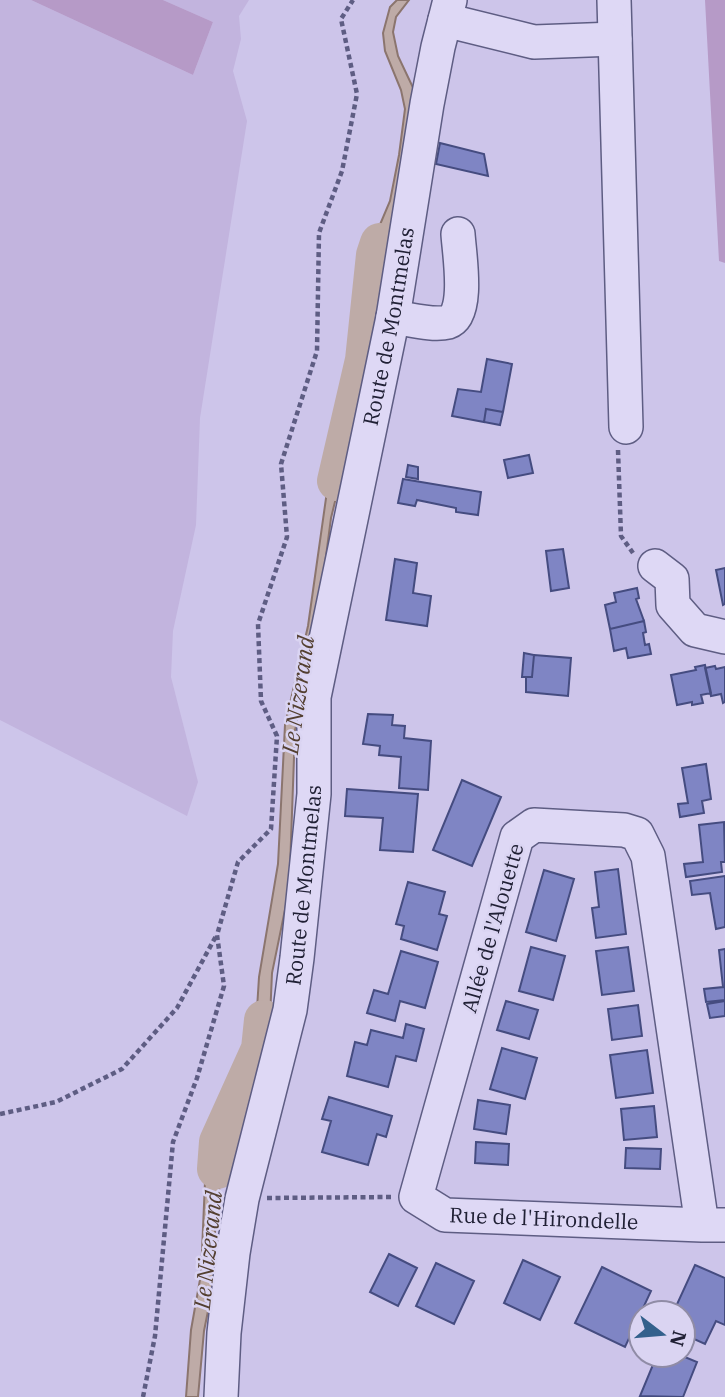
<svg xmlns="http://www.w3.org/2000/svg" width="725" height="1397" viewBox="0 0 725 1397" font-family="'IBM Plex Serif',serif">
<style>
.farmland{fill:#c2b4de}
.green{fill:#b69ac7}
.water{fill:#beaba7;stroke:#8b756e;stroke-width:2}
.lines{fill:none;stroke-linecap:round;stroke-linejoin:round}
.river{stroke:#beaba7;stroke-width:40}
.building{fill:#7f85c4;stroke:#454c80;stroke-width:2}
.minor-casing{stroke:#5e5d83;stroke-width:36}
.path{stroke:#5e5d83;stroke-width:4.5;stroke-dasharray:5 3.5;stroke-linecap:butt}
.minor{stroke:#ded8f5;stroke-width:33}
.labels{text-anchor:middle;stroke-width:5;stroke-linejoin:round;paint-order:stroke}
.street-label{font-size:21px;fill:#202035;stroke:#dad4f2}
.water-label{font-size:23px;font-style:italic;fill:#533f30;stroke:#dad4f2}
</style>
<rect width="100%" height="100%" fill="#cdc5ea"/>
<path class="farmland" d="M0,0H31L193,75L213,22L163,0H249L239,16L241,39L233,71L247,121L200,418L196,525L173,631L171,677L198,782L187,816L0,720Z"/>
<path class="green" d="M31,0H163L213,22L193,75Z
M705,0H725V263L719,261Z"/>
<path class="water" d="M397,0H409L396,17L393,32L398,56L416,94L400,212L381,254L383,306L331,518L312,663L295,730L290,868L287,900L272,973L269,1041L245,1119L228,1140L222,1160L215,1232L214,1281L204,1331L198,1397H186L191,1330L201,1274L205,1182L214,1140L243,1101L254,1057L259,977L278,864L285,725L308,626L328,484L335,455L351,423L363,367L372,298L367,272L368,253L390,201L399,155L405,109L401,90L385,51L383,33L390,7Z"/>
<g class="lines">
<path class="river" d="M337,481L365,360L376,255L380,243
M217,1169L219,1142L261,1049L264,1020"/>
</g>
<path class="building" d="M440,143L484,154L488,176L436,164Z
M487,359L512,364L503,412L486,409L484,422L452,416L458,389L481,392Z
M486,409L503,412L500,425L484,422Z
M529,455L533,473L508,478L504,460Z
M408,465L418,467V479L406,477Z
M403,479L481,492L478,515L456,512V508L417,500L415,506L398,503Z
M563,549L569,588L551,591L546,551Z
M395,559L417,563L413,593L431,596L427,626L386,620Z
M725,568V604L723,605L716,570Z
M637,588L639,598L636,599L644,621L610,629L605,605L616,602L614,593Z
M644,621L646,632L643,633L645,645L649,644L651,654L628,658L626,648L614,651L610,629Z
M524,653L534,655L532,677H522Z
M534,655L571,658L568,696L526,692V677H532Z
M705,665L711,693L701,695L703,703L692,705V702L677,705L671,675L696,670L695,667Z
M715,666L716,669L725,667V702L723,703L721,694L711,696L705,668Z
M368,714L393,715L392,725L405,726L404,738L431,741L428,790L399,788L401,757L379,755L380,746L363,744Z
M706,764L711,799L702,801L704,813L680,817L678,804L688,803L682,768Z
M462,780L501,797L472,866L433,850Z
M347,789L418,794L413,852L380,850L383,818L345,816Z
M724,822L725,862H721L722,872L686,877L684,864L703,862L699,825Z
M618,869L626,934L596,938L592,908L599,907L595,872Z
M544,870L574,879L556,941L526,932Z
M725,876V927L716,929L710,893L692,895L690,881Z
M408,882L445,892L439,914L447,916L437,950L401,939L404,926L396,924Z
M531,947L565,956L553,1000L519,991Z
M628,947L634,991L602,995L596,951Z
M725,949V1000L706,1002L704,989L723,987L719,950Z
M401,951L438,962L425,1008L400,1001L395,1021L367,1013L374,990L388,994Z
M506,1001L538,1010L529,1039L497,1030Z
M725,1001V1016L710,1018L707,1004Z
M638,1005L642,1036L612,1040L608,1009Z
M406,1024L424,1029L416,1061L396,1056L388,1087L347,1076L355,1042L367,1045L371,1030L403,1038Z
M502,1048L537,1058L525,1099L490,1089Z
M647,1050L653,1093L616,1098L610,1055Z
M329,1097L392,1116L386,1137L377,1134L368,1165L322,1152L331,1121L322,1119Z
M478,1100L510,1105L506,1134L474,1129Z
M654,1106L657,1137L624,1140L621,1109Z
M476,1142L509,1144L508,1165L475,1163Z
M626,1148L661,1149L660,1169L625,1168Z
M389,1254L417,1268L398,1306L370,1292Z
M523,1260L560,1277L540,1320L504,1303Z
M436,1263L474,1281L454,1324L416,1306Z
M695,1265L725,1278V1325L716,1321L705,1344L683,1334V1313H673Z
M602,1267L651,1291L625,1347L575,1323Z
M657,1355H680L697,1362L683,1397L640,1396Z"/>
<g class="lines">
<g class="minor-casing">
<g id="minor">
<path d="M614,0L626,427"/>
<path d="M445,20L534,42L615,39"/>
<path d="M393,317C409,319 433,326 448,322C470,315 459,252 458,234"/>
<path d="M655,566L672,579L673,605L695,630L725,637"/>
<path id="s1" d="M702,1225L648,856L637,834L624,830L534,825L517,837L416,1197L445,1215L702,1225H725"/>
<path id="s2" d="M221,1397L224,1333L233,1253L242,1199L290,1010L297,958L314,794V697L393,317L427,104L438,47L450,0"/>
</g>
</g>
<path class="path" d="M618,450L621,536L633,553
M0,1114L56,1102L122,1069L177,1008L216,936
M267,1198L392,1197
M143,1397L155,1336L173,1142L197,1078L224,986L217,935L238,862L271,829L277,736L261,701L258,624L287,537L281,464L317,351L319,233L342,171L357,94L341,19L353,0"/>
<use href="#minor" class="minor"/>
</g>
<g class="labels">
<g class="street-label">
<text dy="7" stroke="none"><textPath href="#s2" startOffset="1087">Route de Montmelas</textPath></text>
<text dy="7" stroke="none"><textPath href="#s2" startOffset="520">Route de Montmelas</textPath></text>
<text transform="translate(493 928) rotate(-74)" y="7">Allée de l'Alouette</text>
<text dy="7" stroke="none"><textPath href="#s1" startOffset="1029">Rue de l'Hirondelle</textPath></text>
</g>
<g class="water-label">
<text transform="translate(298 695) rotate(-82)" y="8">Le Nizerand</text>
<text transform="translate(208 1250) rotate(-84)" y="8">Le Nizerand</text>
</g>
</g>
<g transform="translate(662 1334) rotate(106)"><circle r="33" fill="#dad4f2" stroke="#908ca6" stroke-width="2"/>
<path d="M0-5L12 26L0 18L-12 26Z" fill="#33608c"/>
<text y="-10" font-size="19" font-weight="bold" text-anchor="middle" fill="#202035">N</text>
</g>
</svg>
